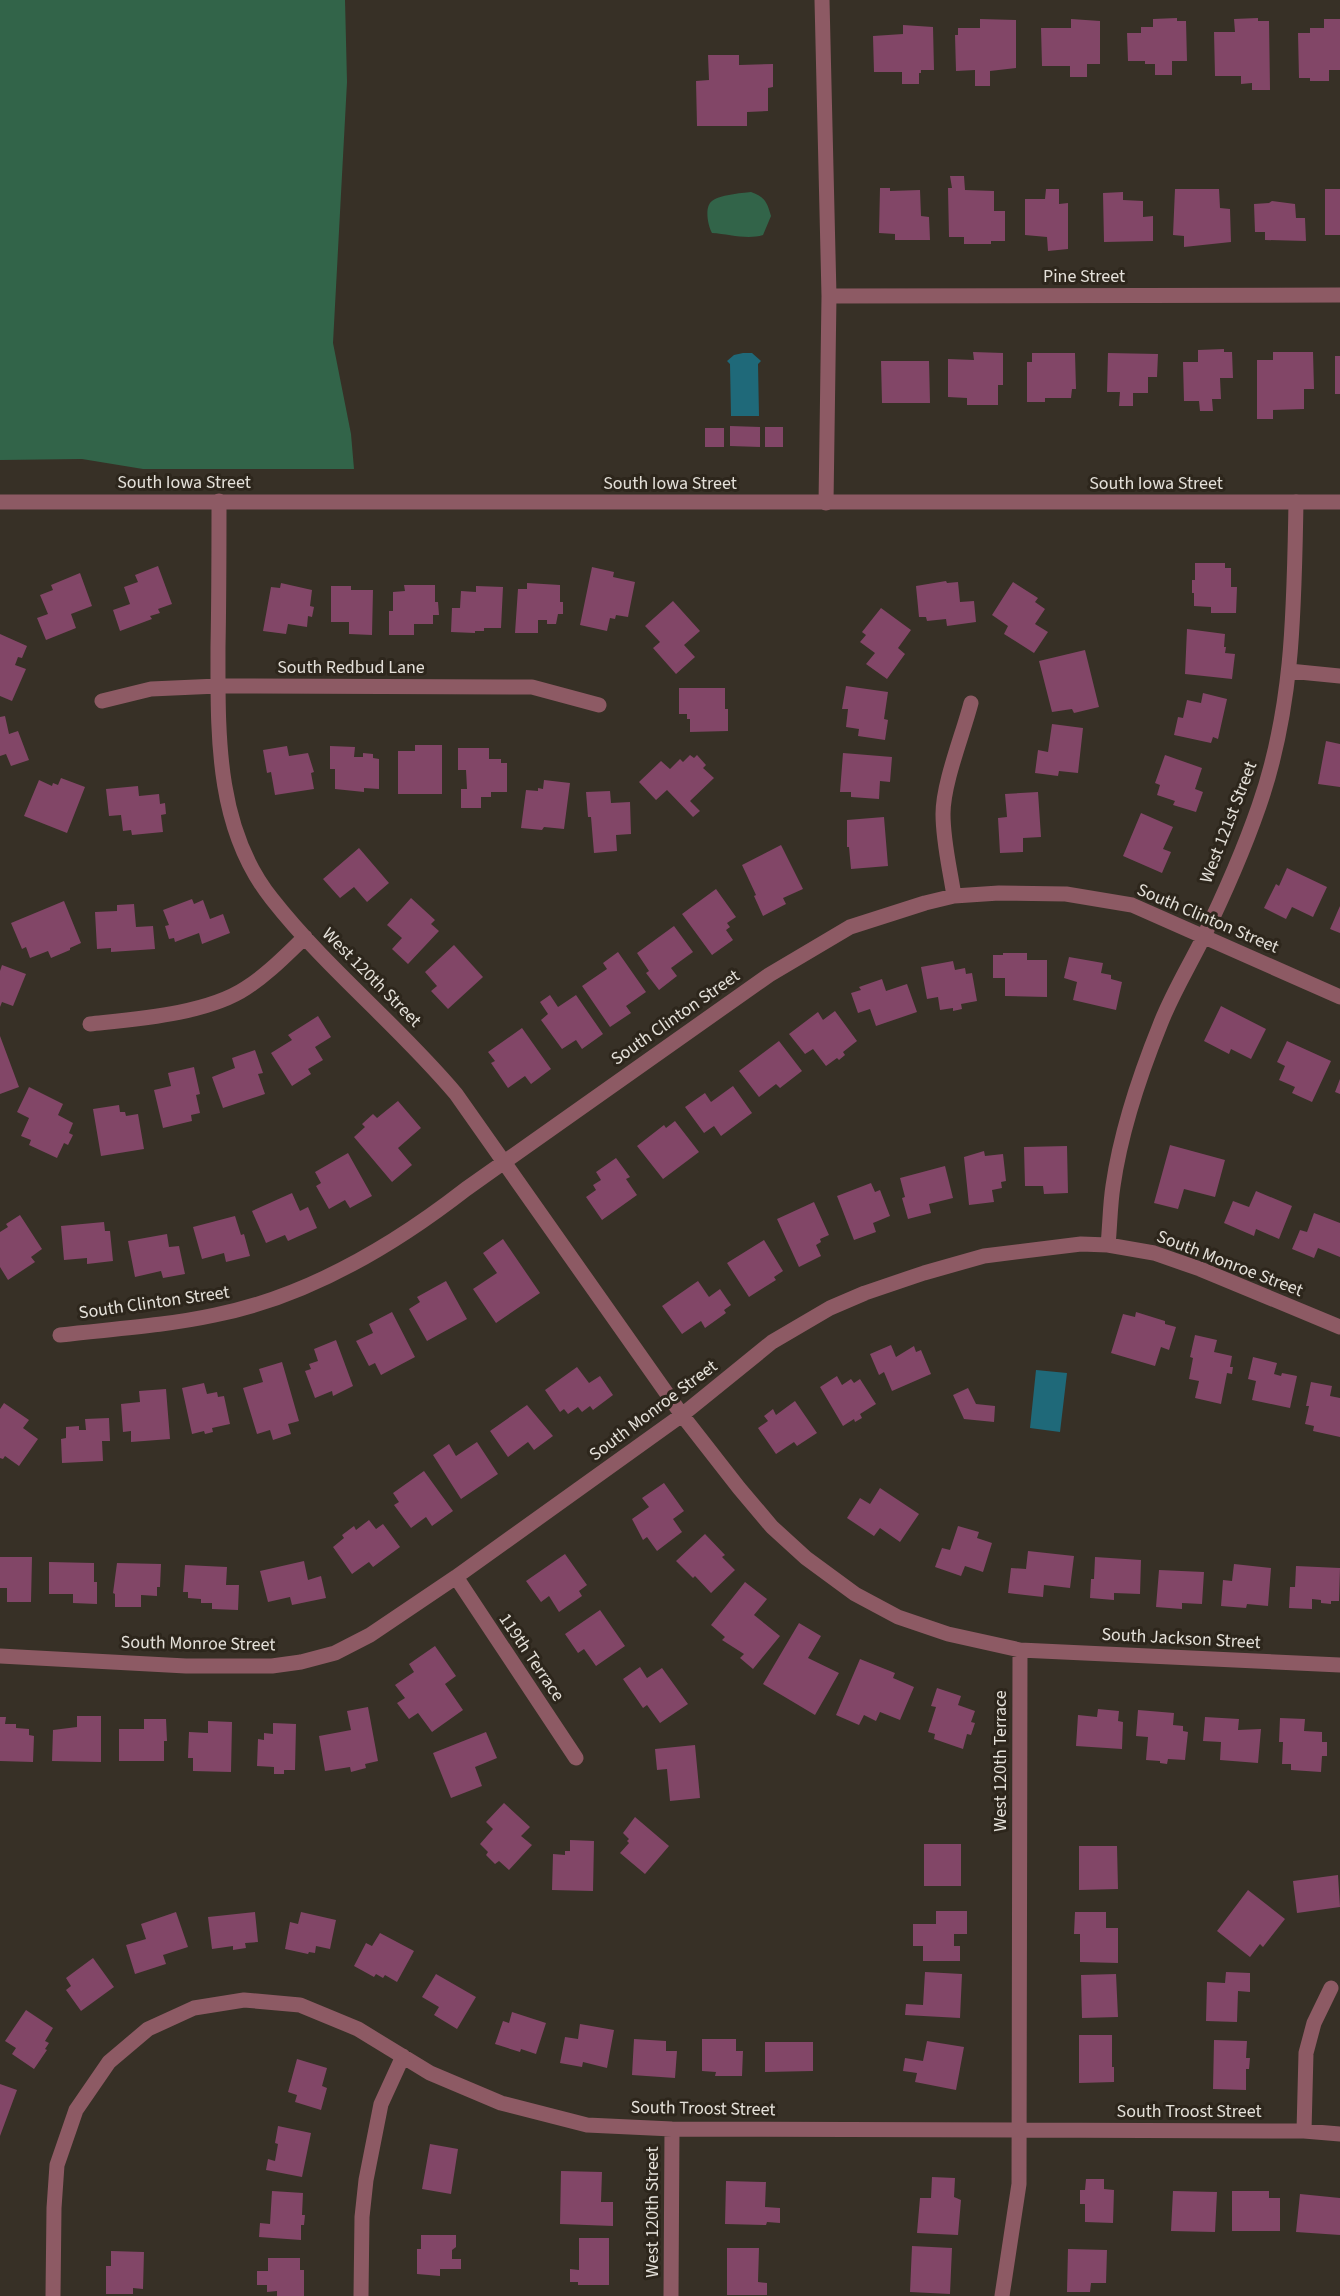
<svg xmlns="http://www.w3.org/2000/svg" width="1340" height="2296" viewBox="0 0 1340 2296" font-family="'Source Sans 3',sans-serif">
<style>
.green{fill:#326449}
.water{fill:#1f6979}
.building{fill:#824667}
.lines{fill:none;stroke-linecap:round;stroke-linejoin:round}
.minor{stroke:#8d5a64;stroke-width:15}
.tertiary{stroke:#8d5a64;stroke-width:15}
.labels{text-anchor:middle;stroke-width:6;stroke-linejoin:round;paint-order:stroke}
.street-label{font-size:18px;fill:#e4e0d9;stroke:#2d261c}
</style>
<rect width="100%" height="100%" fill="#373026"/>
<path class="green" d="M0,0H345L347,82L333,343L351,434L354,469H143L82,459L0,460Z
M751,192C765,197 767,202 771,216L763,235C747,240 729,234 712,233C708,226 704,207 712,201C719,195 741,193 751,192Z"/>
<path class="water" d="M743,353H752L761,361L758,364L759,416H731L730,364L727,361L734,355Z
M1036,1370L1067,1373L1060,1432L1030,1428Z"/>
<path class="building" d="M1177,18V21H1186L1187,61H1172V75H1155V64H1145V61H1128L1127,33H1141V27H1153V19Z
M1258,18V21H1269L1270,90H1252V83L1241,84V76H1215L1214,32H1235L1234,19Z
M980,19L1016,20V68L990,71V86H975V70L956,71L955,35H958V28H980Z
M1071,19L1100,21V64H1087V77H1070V66H1042L1041,28H1071Z
M1324,19H1340V70H1329V81H1310V78H1299L1298,33H1310V28H1324Z
M903,25L933,27L934,70H921V73H919V84H902V72H874L873,36L903,34Z
M708,55H739V65L773,64V87L768,88V111L747,112V126H697L696,81L709,80Z
M950,176H964L965,190L994,191V211H1005V241H991V244H964V237H949L948,188H952Z
M880,188H890V191L920,190L921,216L929,217L930,240H895V234L879,233Z
M1046,189H1059V204L1068,203V249L1048,251L1047,237L1025,235V199H1045Z
M1175,189H1219L1220,208L1230,209L1231,242L1184,247V236L1173,235Z
M1325,189H1340V235H1325Z
M1123,192V200L1143,201V217L1153,216V241L1104,242L1103,193Z
M1272,201L1295,204L1296,218H1305L1306,241L1265,240V232H1255L1254,204L1269,203Z
M1224,349V352H1232L1233,378H1220L1221,399H1212L1213,411H1200L1199,401H1184L1183,362H1198V350Z
M973,352L1003,353V385H998V405H967V398L948,397V359L974,360Z
M1273,352H1313L1314,389H1304V409L1273,410V419H1257V360H1273Z
M1032,353H1075L1076,389H1072L1071,398H1045V402H1027V362H1032Z
M1108,353L1158,354L1157,377H1148V393H1133V406H1119L1120,392H1107Z
M1335,356H1340V394H1335Z
M881,361H929L930,403H882Z
M730,426L760,427V447L730,446Z
M765,427H783V447H765Z
M705,428H724V447H705Z
M1195,563H1225V568H1231V587H1237L1236,613H1211V607L1194,606V593H1192V580H1195Z
M158,566L172,604L158,609L160,613L150,616L152,619L120,631L113,610L130,604L124,587L138,582L135,575Z
M592,567L614,572L613,577L635,582L628,617L616,615L615,619L610,618L607,631L580,625Z
M80,573L92,606L71,614L76,628L46,640L37,618L48,614L40,595L53,590L51,585Z
M946,581L947,583L958,582L960,602L974,601L976,622L947,626L946,619L927,621L926,617H919L916,586Z
M1013,582L1038,598L1035,602L1045,609L1035,624L1048,632L1034,653L1004,634L1008,626L992,615Z
M281,583L312,590L310,606L314,607L312,617L308,616L307,627L288,624L286,634L263,631L271,587L280,588Z
M527,583L560,585V602H563V614H558L556,624H547V620H538V633H515L518,589H527Z
M404,585H435V602H438L439,615H433V624H414V635H389V611H393V592L405,591Z
M331,586H351V590H373L372,635L349,634V622H331Z
M476,586L503,587L501,628H484V631H475V633L451,632L452,608H460L461,591L476,592Z
M673,601L700,631L684,645L695,657L676,674L653,648L660,642L645,626Z
M881,608L911,630L898,648L905,654L887,679L866,664L875,653L860,642L866,635L862,632Z
M1187,629L1225,634L1224,647H1226L1225,653L1235,654L1232,679L1185,674Z
M0,634L27,646L22,658L18,657L15,665L26,669L12,701L0,696Z
M1085,650L1099,707L1074,713L1072,709L1052,712L1039,661Z
M846,686L888,692L884,719L888,720L885,740L858,736L859,729L846,727L848,709H842Z
M679,688H725V709H728V731L690,732V719H687V714H679Z
M1203,693L1227,699L1218,739L1213,737L1211,743L1174,735L1178,717L1183,718L1187,700L1201,703Z
M5,716L9,734L18,731L29,760L11,766L6,754L0,756V717Z
M1052,724L1083,728L1078,773L1059,771L1058,776L1035,773L1038,750L1048,752Z
M1326,741L1340,744V787L1318,784Z
M415,745H442V794H398V751H415Z
M287,746L289,756L308,753L314,772L311,773L314,789L275,795L271,772L267,773L263,750Z
M330,746L355,747L354,757H363V753L373,754V758L379,759V789L364,788V792L335,789V769H330Z
M458,748H489V759H501V763H507V792H491V797H481V808H461V789H467L466,770H458Z
M843,753L892,757L890,782L880,781L879,799L851,797V792H840Z
M690,755L694,758L697,755L706,765L703,768L714,778L690,801L700,811L693,817L667,790L656,800L639,782L661,761L670,769L680,759L683,762Z
M1165,755L1202,768L1195,789L1203,792L1196,812L1173,805L1175,801L1157,795L1160,785L1155,783Z
M61,778L85,787L67,833L24,816L39,780L52,786L53,783L58,785Z
M544,780L570,783L564,829L544,827L542,830L521,828L526,790L538,791V788L543,789Z
M138,786L139,796L159,794L160,804L165,803L166,814L161,815L163,832L132,835L131,830L123,831L121,815L109,816L106,789Z
M610,791L611,803L630,802L631,834L616,835L617,851L594,853L591,817H588L586,792Z
M1038,792L1041,837L1023,838V852L1000,853L998,818L1007,817L1005,794Z
M1141,813L1173,827L1163,849L1171,852L1162,873L1123,856Z
M884,817L888,866L851,869L849,847H847V820Z
M781,845L803,889L783,898L786,904L763,916L754,896L756,895L742,865Z
M359,848L389,883L367,902L354,887L340,898L323,879Z
M1287,868L1327,887L1313,917L1292,907L1286,919L1264,908L1276,884L1279,886Z
M716,889L736,917L727,923L730,927L726,930L733,940L712,955L682,914Z
M411,898L435,920L431,924L439,931L408,964L392,949L402,938L387,925Z
M192,899L194,904L203,900L210,919L223,914L230,933L202,944L199,933L175,942L174,938L169,939L165,926L169,925L163,910Z
M64,901L81,943L70,948V950L51,958L48,951L30,958L26,947L22,949L11,923Z
M134,904L136,927L153,926L155,949L111,952V948L97,949L95,912L117,911V905Z
M1340,906V933L1330,929Z
M674,926L693,952L671,968L677,976L659,990L646,973L649,971L637,953Z
M454,945L483,977L448,1009L431,991L437,986L425,972Z
M618,952L646,992L626,1006L631,1013L610,1027L582,986L607,969L603,963Z
M1003,953H1027V960H1047V997L1005,996V978H993V955H1003Z
M1069,957L1103,963L1101,973L1111,975V979L1122,982L1116,1010L1073,1000L1077,982L1064,978Z
M953,961L955,970L965,968L966,974L972,973L977,1001L961,1004L962,1009L953,1011V1008L940,1010L938,997L927,999L921,967Z
M2,965L26,974L13,1006L2,1002L0,1007V971Z
M882,979L886,991L907,984L917,1012L876,1026L870,1009L858,1013L851,993L861,990L859,987Z
M550,995L558,1007L576,995L603,1034L582,1049L576,1040L562,1049L541,1020L548,1014L540,1002Z
M1221,1006L1266,1029L1251,1059L1231,1049L1229,1054L1204,1041Z
M835,1011L857,1041L843,1052L845,1055L839,1060L837,1058L826,1066L813,1049L805,1054L789,1034L818,1012L823,1020Z
M318,1016L331,1037L315,1047L323,1060L308,1069L311,1074L292,1086L271,1053L292,1040L288,1035Z
M522,1028L551,1069L531,1084L525,1076L508,1088L491,1063L495,1061L488,1052Z
M0,1036L19,1087L0,1094Z
M779,1041L802,1071L780,1088L776,1084L759,1097L739,1071Z
M1287,1041L1331,1061L1312,1102L1292,1093L1295,1087L1279,1080L1285,1066L1277,1062Z
M255,1050L263,1073L258,1074L265,1094L223,1108L212,1077L235,1068L232,1058Z
M194,1067L200,1094L196,1095L200,1113L191,1115L192,1121L163,1128L154,1090L171,1086L168,1073Z
M1340,1079V1094L1335,1092Z
M733,1086L752,1113L721,1136L714,1126L704,1133L685,1107L705,1093L711,1102Z
M29,1087L63,1104L58,1115L73,1123L69,1133L73,1135L68,1145L64,1143L57,1158L29,1145L31,1140L21,1136L29,1118L17,1112Z
M398,1101L421,1128L398,1148L412,1165L392,1182L354,1137L365,1127L362,1124L373,1114L377,1118Z
M119,1105L120,1112H125L126,1116L138,1114L144,1149L101,1156L93,1109Z
M675,1121L699,1152L663,1179L637,1146L664,1125L666,1128Z
M1170,1145L1225,1160L1215,1197L1184,1189L1178,1209L1154,1203Z
M1067,1146L1068,1193L1044,1194L1043,1186H1025L1024,1147Z
M984,1151L985,1156L1003,1154L1006,1181L1001,1182L1002,1188L992,1190L994,1202L969,1205L964,1157Z
M348,1153L372,1196L350,1208L345,1200L329,1209L316,1186L321,1183L315,1172Z
M616,1158L630,1177L626,1179L637,1195L602,1220L586,1197L596,1190L593,1185L601,1180L596,1172Z
M945,1166L953,1198L929,1204L931,1213L908,1219L902,1198L905,1197L900,1178Z
M871,1183L875,1192L880,1190L890,1216L873,1223L876,1232L854,1240L837,1196Z
M1256,1191L1292,1206L1279,1239L1256,1229L1254,1236L1224,1223L1233,1201L1249,1207Z
M292,1193L300,1211L308,1207L317,1228L288,1241L285,1235L266,1243L252,1211Z
M814,1202L829,1235L820,1239L821,1242L816,1245L821,1256L799,1267L777,1219Z
M1314,1213L1340,1223V1257L1318,1248L1314,1258L1292,1249L1300,1230L1307,1232Z
M20,1215L42,1249L31,1257L35,1262L8,1280L0,1267V1232L8,1227L6,1224Z
M235,1216L241,1235L244,1234L250,1256L226,1262L224,1253L202,1259L193,1227Z
M104,1222L105,1231H110L113,1261L87,1264V1258L64,1260L61,1226Z
M167,1234L169,1247L179,1246L185,1274L163,1278L161,1271L135,1277L128,1241Z
M503,1239L540,1293L496,1323L473,1289L497,1273L483,1253Z
M764,1240L783,1271L774,1277L776,1280L749,1297L727,1263Z
M446,1281L467,1319L427,1341L409,1309L420,1302L417,1297Z
M698,1281L709,1297L720,1289L731,1305L724,1310L726,1313L705,1328L701,1321L682,1334L662,1306Z
M392,1312L415,1357L381,1375L375,1363L369,1366L356,1341L373,1333L369,1324Z
M1136,1312L1165,1321V1324L1176,1327L1169,1350L1161,1347L1155,1366L1111,1353L1123,1314L1135,1317Z
M1195,1335L1217,1340L1214,1352L1232,1356L1230,1367H1233L1232,1374L1227,1373L1221,1404L1195,1398L1199,1381L1189,1379L1193,1358L1190,1357Z
M336,1340L353,1386L333,1396L332,1391L315,1398L305,1371L311,1369L309,1364L318,1361L314,1349Z
M891,1345L896,1357L914,1346L916,1352L921,1350L931,1374L892,1391L884,1372L879,1375L870,1354Z
M1253,1357L1277,1363L1274,1374L1281,1376L1282,1373L1297,1376L1290,1408L1252,1400L1256,1381L1248,1379Z
M282,1362L299,1421L288,1424L291,1434L273,1440L270,1430L257,1434L243,1388L263,1382L259,1369Z
M577,1367L589,1383L600,1376L613,1395L593,1410L590,1406L582,1412L578,1407L568,1414L564,1409L560,1412L545,1390Z
M837,1376L842,1385L851,1379L854,1383L860,1379L876,1404L860,1414L862,1418L855,1422L854,1419L843,1426L820,1387Z
M1311,1382L1332,1386L1330,1396L1340,1398V1437L1313,1431L1314,1426L1305,1424L1309,1406H1306Z
M204,1383L207,1394L217,1392L218,1397L224,1396L230,1424L212,1428L213,1432L205,1434L204,1431L192,1434L182,1388Z
M968,1388L976,1404L995,1406L994,1422L964,1419L953,1395Z
M166,1389L170,1439L131,1442V1431L123,1432L121,1404L140,1402L139,1391Z
M795,1401L817,1433L797,1446L794,1442L776,1454L758,1428L768,1421L764,1416L773,1409L776,1415Z
M4,1403L29,1420L23,1428L38,1439L19,1466L5,1456L3,1459L0,1458V1409Z
M527,1405L553,1436L534,1450L528,1442L508,1457L490,1431Z
M109,1418L110,1441H102L103,1461L62,1463L61,1439L66,1438V1427L79,1426V1430H86L85,1419Z
M477,1442L498,1474L461,1499L433,1455L449,1444L456,1456Z
M424,1471L453,1511L432,1526L426,1517L411,1528L394,1505L399,1502L393,1493Z
M664,1483L684,1511L673,1519L682,1532L657,1551L647,1537L643,1540L632,1519L649,1507L642,1498Z
M880,1488L919,1514L900,1542L880,1528L874,1536L847,1518L860,1498L870,1504Z
M369,1520L376,1529L383,1524L400,1547L373,1567L369,1562L352,1574L333,1547L344,1538L342,1535L354,1526L356,1530Z
M958,1526L979,1532L977,1538L992,1543L983,1572L965,1566L961,1576L935,1567L942,1548L950,1550Z
M705,1534L725,1555L722,1557L735,1570L711,1593L695,1576L693,1578L676,1561Z
M1028,1551L1074,1556L1070,1588L1044,1585L1043,1597L1008,1593L1011,1568L1026,1569Z
M565,1554L587,1585L579,1591L582,1596L559,1612L549,1596L541,1602L526,1581Z
M0,1557H32L31,1602H7V1588H0Z
M1095,1557L1141,1560L1140,1594L1114,1593V1600L1090,1598L1091,1579H1094Z
M304,1561L308,1580L321,1576L326,1598L292,1605L290,1597L268,1602L260,1571Z
M49,1562L94,1563V1582H97V1604L73,1603V1594H49Z
M117,1563L161,1564L160,1587H157V1596L141,1595V1607H115V1594L113,1593Z
M1234,1564L1271,1568L1268,1606L1247,1604L1246,1608L1221,1606L1223,1580L1232,1581Z
M185,1565L227,1567L226,1585H239L238,1610L212,1609V1603H201V1599L188,1598V1592H183Z
M1296,1566L1340,1568L1339,1601H1331V1604L1321,1603V1600L1312,1599V1609L1289,1608L1290,1587H1295Z
M1159,1570L1204,1572L1202,1604L1182,1603V1609L1156,1607Z
M745,1582L767,1599L754,1615L780,1636L753,1669L740,1658L744,1654L722,1640L725,1637L711,1625Z
M600,1610L625,1646L596,1666L584,1649L578,1653L565,1634Z
M799,1623L821,1636L808,1658L839,1673L815,1715L763,1684Z
M435,1646L456,1676L445,1684L463,1710L432,1732L418,1713L409,1719L397,1703L405,1698L395,1685L414,1672L409,1664Z
M860,1659L895,1673L893,1678L914,1687L900,1720L880,1712L876,1721L864,1715L859,1725L836,1715Z
M640,1667L647,1678L662,1668L688,1704L660,1723L647,1705L643,1708L623,1679Z
M937,1688L961,1696L958,1705L975,1711L971,1722L975,1723L971,1735L967,1734L963,1749L934,1739L935,1734L928,1732L936,1707L931,1706Z
M368,1707L378,1761L365,1764L366,1768L351,1772L350,1767L325,1771L319,1736L351,1730L347,1711Z
M1098,1709L1119,1711L1118,1721L1123,1722L1122,1749L1076,1746L1078,1715L1097,1717Z
M1138,1710L1174,1713L1173,1725L1183,1726V1731L1188,1732L1185,1760L1168,1759L1167,1764L1160,1763V1761L1146,1760L1148,1737L1136,1736Z
M77,1716H101V1762L52,1761L53,1730L77,1727Z
M0,1717H6L5,1724H16V1728L29,1729V1735L34,1736L33,1762L0,1761Z
M1205,1717L1239,1719L1238,1730L1261,1729L1258,1763L1220,1760L1221,1742L1203,1741Z
M1280,1718L1305,1719L1304,1731L1322,1732V1742H1327V1756H1322L1321,1772L1291,1770V1764H1282L1283,1742H1279Z
M144,1719H166L167,1741H164V1761H119V1729H144Z
M208,1721L232,1722L231,1772L193,1771V1758H188L189,1732L208,1733Z
M273,1723L296,1724L295,1770H284V1774H274V1767L257,1766L258,1739L264,1740V1733L273,1734Z
M486,1732L497,1758L475,1767L482,1786L451,1798L433,1753Z
M695,1745L700,1798L670,1801L667,1769L657,1770L655,1749Z
M504,1803L530,1827L521,1836L532,1845L509,1870L499,1861L495,1864L486,1855L488,1852L480,1844L493,1829L486,1822Z
M635,1817L669,1846L645,1874L620,1853L629,1843L627,1841L629,1839L623,1833Z
M570,1840L594,1841L593,1891L552,1890L553,1854L565,1855V1851H570Z
M924,1844H961V1886H924Z
M1079,1846H1117L1118,1889L1079,1890Z
M1338,1875L1340,1907L1297,1913L1293,1881Z
M1248,1890L1285,1919L1263,1947L1260,1944L1250,1957L1217,1931Z
M936,1911H967V1934H954V1946H960V1961H923V1946H913V1924H936Z
M176,1912L188,1947L163,1955L166,1964L135,1974L126,1945L146,1939L141,1924Z
M255,1912L258,1942L245,1943L246,1948L233,1950V1946L212,1949L208,1917Z
M301,1912L336,1920L330,1949L316,1946L315,1953L309,1952L308,1954L285,1949L290,1922L298,1924Z
M1075,1912H1106V1928H1118V1963L1080,1962V1934H1074Z
M380,1933L414,1951L397,1982L385,1975L383,1978L376,1974L374,1977L354,1966L366,1943L372,1946Z
M93,1958L114,1987L81,2011L66,1990L71,1986L66,1978Z
M925,1972L962,1974L960,2018L905,2015L906,2004L923,2005Z
M1226,1972L1250,1973V1992L1238,1991L1237,2022L1206,2021L1207,1982L1225,1983Z
M436,1974L476,1997L457,2029L434,2015L439,2007L422,1997Z
M1116,1974L1118,2017L1082,2018L1081,1975Z
M26,2010L53,2028L45,2041L49,2043L45,2049L47,2050L34,2069L12,2054L16,2048L5,2041Z
M512,2012L546,2023L536,2054L521,2049L520,2052L495,2044L503,2021L509,2023Z
M580,2024L614,2030L607,2068L583,2062L582,2067L560,2063L565,2037L578,2039Z
M1079,2035H1112V2067H1114V2082L1079,2083Z
M634,2039L666,2041V2051H677L675,2078L632,2075Z
M702,2039H736V2051H743L742,2076H715L716,2072L702,2071Z
M1214,2040L1247,2041L1246,2058H1250L1249,2069H1246V2090L1213,2089Z
M927,2041L964,2047L956,2090L915,2082L917,2073L903,2071L905,2058L923,2061Z
M765,2042H813V2071L765,2072Z
M297,2059L327,2068L322,2086L327,2088L321,2110L295,2102L297,2095L288,2092Z
M0,2084L17,2090L0,2136Z
M278,2126L311,2133L302,2177L266,2170L268,2159L275,2161L278,2144L275,2143Z
M430,2144L458,2149L451,2194L422,2189Z
M561,2171L602,2172L601,2202H613V2226L560,2224Z
M932,2177L955,2178L954,2197L961,2200L958,2235L917,2233L920,2198H931Z
M1086,2179H1104V2189L1114,2190L1113,2223L1085,2222V2204H1080V2190H1085Z
M726,2181L766,2182L765,2207L780,2208V2223L767,2222L766,2225L725,2224Z
M272,2191L303,2193L302,2215H305L304,2225H301V2240L259,2237L260,2223L270,2224Z
M1173,2191L1217,2192L1215,2232L1171,2231Z
M1232,2191H1269V2198H1280V2231H1232Z
M1300,2194L1340,2198V2235L1296,2232Z
M421,2235H456V2247L452,2250V2259H461V2269H440V2276L417,2274V2249H421Z
M579,2238H609V2285H578V2282H570V2269L579,2270Z
M912,2246L952,2248L950,2294L910,2292Z
M727,2248H759L758,2282L767,2283V2295H727Z
M1068,2249L1107,2250L1106,2283H1091L1090,2292H1067Z
M111,2251L144,2252L143,2289L133,2288V2294H106V2266H111Z
M268,2258H300V2270H304V2296H277V2291L267,2292V2285H257V2271H268Z"/>
<g class="lines">
<path class="minor" d="M822,0L829,296L826,503
M829,296L1340,295
M219,501C219,549 219,598 218,647C218,733 215,828 272,899C327,969 399,1026 456,1094L682,1415L739,1488L772,1527L806,1558L855,1594L898,1617L948,1634L1020,1650L1340,1665
M1289,671L1340,676
M102,701L151,689L218,686L532,687L599,705
M954,896C950,869 943,842 943,814C943,783 963,734 971,703
M90,1024C136,1019 207,1014 246,988C268,974 286,955 305,937
M1108,1245C1110,1225 1110,1205 1113,1186C1121,1130 1139,1077 1160,1025C1171,996 1188,968 1202,940C1223,897 1243,852 1259,806C1294,706 1294,607 1296,502
M60,1335C111,1329 164,1326 215,1315C306,1297 394,1245 466,1189L769,975L850,927L925,903L954,896L999,893L1066,894L1132,905L1340,997
M456,1577L576,1758
M0,1656L186,1666H272L301,1662L335,1653L370,1635L456,1577L682,1415L772,1342L830,1308L865,1293L924,1273L984,1256L1081,1244L1108,1245L1154,1253L1200,1269L1340,1327
M1304,2131L1306,2053L1314,2023L1331,1988
M53,2296L54,2208L57,2165L76,2110L109,2062L148,2029L194,2008L244,2000L300,2005L358,2029L430,2073L501,2103L587,2125L672,2129L1304,2131L1340,2134
M361,2296L362,2217L366,2180L381,2104L403,2056
M671,2296L672,2129
M1002,2296L1019,2184L1020,1650"/>
<path class="tertiary" d="M0,502H1340"/>
</g>
<g class="labels">
<g class="street-label">
<text x="1084" y="282">Pine Street</text>
<text x="184" y="488">South Iowa Street</text>
<text x="670" y="489">South Iowa Street</text>
<text x="1156" y="489">South Iowa Street</text>
<text x="351" y="673">South Redbud Lane</text>
<text transform="translate(1228 822) rotate(-69)" y="6">West 121st Street</text>
<text transform="translate(1208 918) rotate(23)" y="6">South Clinton Street</text>
<text transform="translate(372 977) rotate(45)" y="6">West 120th Street</text>
<text transform="translate(675 1017) rotate(-35)" y="6">South Clinton Street</text>
<text transform="translate(1230 1263) rotate(21)" y="6">South Monroe Street</text>
<text transform="translate(154 1302) rotate(-8)" y="6">South Clinton Street</text>
<text transform="translate(653 1410) rotate(-37)" y="6">South Monroe Street</text>
<text transform="translate(1181 1638) rotate(3)" y="6">South Jackson Street</text>
<text transform="translate(198 1643) rotate(1)" y="6">South Monroe Street</text>
<text transform="translate(532 1657) rotate(56)" y="6">119th Terrace</text>
<text transform="translate(1000 1761) rotate(-90)" y="6">West 120th Terrace</text>
<text transform="translate(703 2108) rotate(1)" y="6">South Troost Street</text>
<text x="1189" y="2117">South Troost Street</text>
<text transform="translate(652 2212) rotate(-90)" y="6">West 120th Street</text>
</g>
</g>
</svg>
